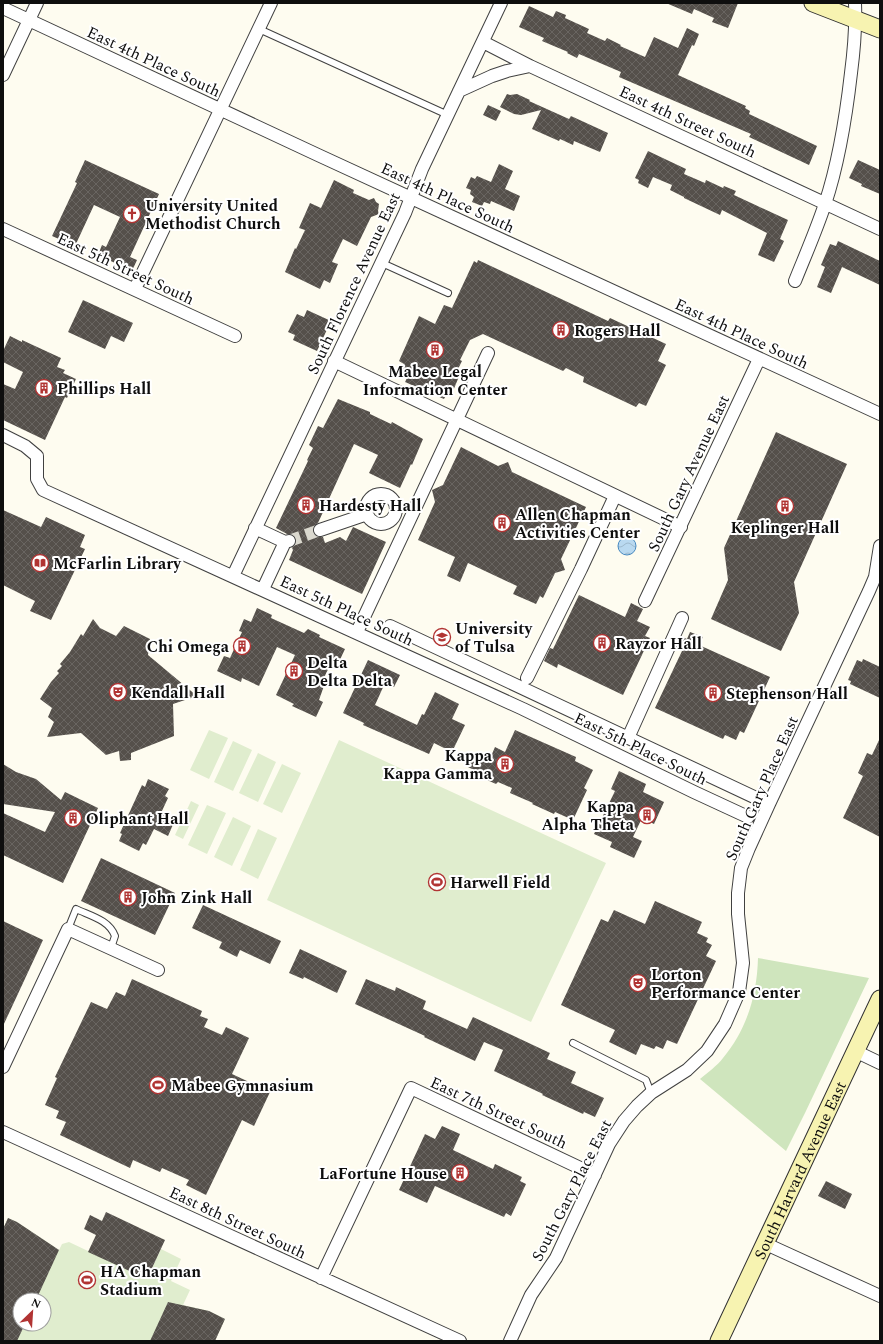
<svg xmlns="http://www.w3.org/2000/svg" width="883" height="1344" viewBox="0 0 883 1344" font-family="Spectral,serif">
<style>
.grass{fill:#cfe5bd}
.pitch{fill:#e0edce;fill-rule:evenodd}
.water{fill:url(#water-waves);stroke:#4789c0}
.building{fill:url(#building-cross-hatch)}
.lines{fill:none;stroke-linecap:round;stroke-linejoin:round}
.street-tunnel{stroke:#dad8ce;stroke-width:12;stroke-dasharray:12 6;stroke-linecap:butt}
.lane-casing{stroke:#414141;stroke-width:8}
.street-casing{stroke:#414141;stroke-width:14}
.secondary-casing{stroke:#303030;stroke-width:19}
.lane{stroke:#fff;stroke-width:6}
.street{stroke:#fff;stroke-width:12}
.secondary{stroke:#f7f3b1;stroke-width:17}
.labels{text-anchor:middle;stroke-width:4;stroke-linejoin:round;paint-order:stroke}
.street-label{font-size:16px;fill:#0e0e0e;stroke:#fff}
.poi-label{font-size:16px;font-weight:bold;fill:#0e0e0e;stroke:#fff;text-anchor:start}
</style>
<defs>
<pattern id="water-waves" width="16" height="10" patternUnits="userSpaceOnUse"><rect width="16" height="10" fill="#b9d9f0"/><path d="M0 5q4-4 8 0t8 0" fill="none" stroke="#9eb9cd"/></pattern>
<pattern id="building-cross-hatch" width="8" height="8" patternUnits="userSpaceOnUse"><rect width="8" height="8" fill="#55504b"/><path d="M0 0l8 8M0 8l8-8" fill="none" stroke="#696561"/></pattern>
</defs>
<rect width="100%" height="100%" fill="#fefcf0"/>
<path class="grass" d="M758,958L869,978L805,1113L786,1151L700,1079C708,1072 717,1066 723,1058C747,1029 757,995 758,958Z"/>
<path class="pitch" d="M209,730L228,738L209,779L190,770Z
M339,740L606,863L531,1022L267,900Z
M233,741L252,750L233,791L214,782Z
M258,753L276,762L258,802L239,793Z
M282,764L301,773L282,813L263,804Z
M191,801L199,805L183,839L175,835Z
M207,805L226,813L207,854L188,845Z
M233,817L251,826L232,866L214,857Z
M258,829L277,838L258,879L240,870Z
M8,1218L17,1222L59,1250L62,1244L69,1242L147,1279L161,1249L181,1259L171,1281L190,1290L183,1305L209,1311L225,1319L215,1341H3V1229ZM20,1300H44V1324H20Z"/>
<path class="water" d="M618 546a9 9 0 1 1 18 0a9 9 0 1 1-18 0Z"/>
<path class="building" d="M666,3H738L728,28L712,22L714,18L694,9L692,14Z
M529,6L553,17L556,11L566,15L565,18L589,29L587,33L605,41L607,38L621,45L620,46L645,57L654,37L678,48L687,28L699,34L694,46L692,45L678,75L746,106L745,108L750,111L749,114L817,146L809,165L749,137L751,134L619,77L621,72L579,54L577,58L567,53L568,52L542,41L544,38L519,27Z
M507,94L510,95L517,94L530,100L529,101L569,119L571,116L608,133L600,152L574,141L573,145L560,139L559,141L532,129L541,110L521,115L514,114L500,107Z
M488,105L501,111L496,121L483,115Z
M648,151L686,169L684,174L705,183L706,180L723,188L724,186L736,191L734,195L788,220L780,239L784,241L774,262L758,255L767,233L722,210L720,215L684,198V197L670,190L672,185L653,177L648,188L638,183L639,180L635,178Z
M85,160L159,194L130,257L137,260L132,271L98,255L102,245L106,247L120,217L94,205L75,246L52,236L77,183L75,182Z
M858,160L880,170V194L861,186L862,184L849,178Z
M499,164L513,171L505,189L520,196L514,211L491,201L490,204L484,202L482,206L472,202L474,197L470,194L471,190L466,188L471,177L475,179L477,176L491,182Z
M334,180L354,190L353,193L369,200L374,198L376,202L379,204L378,211L379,214L371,217L357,246L343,239L332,262L338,264L330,283L324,280L320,289L285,272L295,248L296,249L305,230L299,228L310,203L321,208Z
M838,241L880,261V285L842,267L831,293L817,287L825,267L821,265L830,244L836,246Z
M478,260L608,321L610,318L666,344L658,361L666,365L646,406L639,403L636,407L583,382L584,377L566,368L563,371L483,334L470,340L460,360L462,361L457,371L460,374L453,391L449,389L444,399L405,382L408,376L400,372L404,364L399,361L419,316L435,324L444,305L452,308L474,261L477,263Z
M83,300L133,323L124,342L111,336L105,349L68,332Z
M307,310L331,321L317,351L293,340L295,335L288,332L297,314L304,317Z
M10,336L22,342V340L61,358L57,367L65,370L63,373L76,379L67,398L65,397L45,440L3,420V384L15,389L23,372L3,362V351Z
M338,399L370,412V414L391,424L392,422L423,439L412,465L411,464L400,488L369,473L378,455L354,444L318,523L313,528V532L315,535L318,537H323L325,543L340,537L346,541L353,527L386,542L362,594L289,560L293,550L292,548L296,543V539L291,534H287L276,528L308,461L307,460L313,448L309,445L318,426L323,428Z
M776,432L847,464L794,582L799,613L781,651L711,619L728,580L724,548Z
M461,447L498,466L508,462L512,472L586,507L561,559L565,570L555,573L543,598L540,596L536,604L513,594L517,586L468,563L460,582L447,576L455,557L418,540L435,502L432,490L443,485Z
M3,510L41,527L46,517L85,535L80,547L85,549L51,620L30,611L35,601L3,585Z
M579,595L625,617L631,603L643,609L637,621L650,627L645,636L650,638L623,695L558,664L557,668L544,661L550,648L553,649Z
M257,608L272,615L271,618L304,633L308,629L320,635L319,637L345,649L337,666L331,663L322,682L325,683L319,700L323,702L316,717L292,706L294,704L276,695L295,655L277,647L259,686L242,678L241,682L217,671L224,656L230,658L242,632L239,631L244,619L251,622Z
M93,619L100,628L116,636L124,626L150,639L148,655L197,696L173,704L174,736L131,753V760L120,761L119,751L106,755L81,733L47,737L54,722L48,717L52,708L40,699L51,682L59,673L57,671L62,666L60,664L70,652L81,634L83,636Z
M690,632L703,637L699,645L770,677L744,733L740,731L736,740L725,735L723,739L655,708L682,651L676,649L682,637L687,639Z
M863,659L880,667V698L850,684L851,681L848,680L857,660L862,662Z
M368,660L400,675L394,687L385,683L375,705L417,725L422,714L424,715L435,692L459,704L452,719L465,725L452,752L434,743L429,754L363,725L364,723L343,713Z
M515,730L576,757L575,761L593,770L584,788L587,790L573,820L555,812L554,814L532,804L533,803L510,793L512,788L498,782L496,784L478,776L480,773L468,767L474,754L489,761L495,747L505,752Z
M880,738V837L843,818L863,776L858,773L867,753L872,755Z
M3,764L16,772L36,779L61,800L65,792L98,808L63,883L3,855V813L45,832L55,812L3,804Z
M619,771L646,784L643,792L664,802L654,824L642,818L633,837L642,841L634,858L610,847L612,842L594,834L615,791L611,789Z
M148,779L169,789L165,796L168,798L161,813L175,820L168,836L154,829L146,845L143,843L139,851L119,841L122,834L120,833L142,785L145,787Z
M101,858L175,893L155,935L81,901Z
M655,901L702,922L697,933L708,938L706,942L712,945L706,956L716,961L677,1044L667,1040L663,1049L656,1046L654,1049L641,1044L636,1055L609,1042L615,1030L561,1005L601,919L608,922L614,910L645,924Z
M203,905L281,941L270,964L240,950L237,957L219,948L222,942L192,928Z
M3,921L43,940L3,1026Z
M300,949L347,971L337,993L304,977L303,979L289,973Z
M132,979L202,1011L200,1016L208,1019L204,1027L222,1035L226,1027L249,1038L232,1074L270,1092L254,1126L242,1120L206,1195L186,1185L189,1180L162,1168L160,1172L133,1160L130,1168L60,1135L66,1122L56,1118L59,1111L45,1105L57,1078L55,1077L91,1002L107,1009L116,992L125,996Z
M366,979L395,991L396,987L426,1001L423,1009L467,1029L473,1017L550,1053L547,1059L576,1072L571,1083L604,1098L595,1117L584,1112L583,1114L542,1095L543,1094L494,1071L503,1050L484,1042L475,1061L424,1037L425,1036L355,1004Z
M442,1126L460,1134L453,1150L493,1169L495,1164L522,1177L520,1181L526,1184L511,1216L506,1213L504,1217L435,1186L427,1203L399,1190L425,1134L435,1139Z
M826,1181L852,1194L845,1209L818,1196Z
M106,1212L165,1240L147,1279L88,1252L96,1235L84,1229L90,1215L102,1221Z
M8,1218L17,1222L59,1250L36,1300H20V1324H25L17,1341H3V1229Z
M168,1302L209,1311L225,1319L215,1341H150Z"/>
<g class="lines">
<path class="street-tunnel" d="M289,541L320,530"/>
<g class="lane-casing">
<path id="lane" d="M259,29L448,115
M382,263L448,293
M68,929L76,909C91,916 109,920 115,936L111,948
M573,1043L646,1080L651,1093"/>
</g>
<g class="street-casing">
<path id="street" d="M3,8L318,155L880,414
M483,42L530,66L880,229
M3,75L37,3
M459,91L492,76L507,71L530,66
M3,229L235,336
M795,281C805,256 816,231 825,204C839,162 846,117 851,73C854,50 856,27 855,3
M135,289L271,3
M334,361L681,527
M3,435L25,446L37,456V479L43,490L523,709L694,792L748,817
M366 509a15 15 0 1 1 30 0a15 15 0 1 1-30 0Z
M255,528L285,542L289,541
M320,530L367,514
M233,576L405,213L422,169L501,3
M263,589L285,542
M645,601L759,359
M390,626L769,804
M357,632L488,353
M527,678L581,569L615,496
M628,738L682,618
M855,1051L880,1063
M3,1067L68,929L158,970
M3,1132L460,1341
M766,1244L880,1296
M321,1278L411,1088L595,1175
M510,1341L531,1295L556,1258L609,1144L624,1121L637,1106L651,1093L687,1070L707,1051L725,1024L739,992L743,963L738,914V893L741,868L749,848L769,804L869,591L875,577L880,546"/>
</g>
<g class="secondary-casing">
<g id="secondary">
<path d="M813,3L880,29"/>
<path id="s1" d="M719,1341L880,999"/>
</g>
</g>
<use href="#lane" class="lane"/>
<use href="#street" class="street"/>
<use href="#secondary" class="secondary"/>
</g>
<defs>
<g id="church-ring" transform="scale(0.9)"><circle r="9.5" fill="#fff" stroke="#b13433" stroke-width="1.5"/><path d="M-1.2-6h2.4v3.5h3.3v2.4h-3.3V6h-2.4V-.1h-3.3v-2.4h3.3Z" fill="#b13433"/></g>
<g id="building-ring" transform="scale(0.9)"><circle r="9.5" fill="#fff" stroke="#b13433" stroke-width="1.5"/><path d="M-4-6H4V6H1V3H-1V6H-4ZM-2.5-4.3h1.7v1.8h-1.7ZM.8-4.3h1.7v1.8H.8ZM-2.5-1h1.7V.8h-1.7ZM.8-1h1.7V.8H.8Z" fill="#b13433"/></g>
<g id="library-ring" transform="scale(0.9)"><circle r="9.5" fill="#fff" stroke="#b13433" stroke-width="1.5"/><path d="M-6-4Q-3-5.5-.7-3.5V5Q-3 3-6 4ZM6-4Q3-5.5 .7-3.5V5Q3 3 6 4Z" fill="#b13433"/></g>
<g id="university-ring" transform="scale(0.9)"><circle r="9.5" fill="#fff" stroke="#b13433" stroke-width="1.5"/><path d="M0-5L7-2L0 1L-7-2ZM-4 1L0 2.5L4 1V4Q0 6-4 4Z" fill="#b13433"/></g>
<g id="theatre-ring" transform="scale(0.9)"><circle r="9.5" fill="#fff" stroke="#b13433" stroke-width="1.5"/><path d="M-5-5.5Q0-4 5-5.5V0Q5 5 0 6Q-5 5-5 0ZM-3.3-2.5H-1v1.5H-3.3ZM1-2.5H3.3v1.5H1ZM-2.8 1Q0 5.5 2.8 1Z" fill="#b13433"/></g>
<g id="stadium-ring" transform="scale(0.9)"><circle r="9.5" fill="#fff" stroke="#b13433" stroke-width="1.5"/><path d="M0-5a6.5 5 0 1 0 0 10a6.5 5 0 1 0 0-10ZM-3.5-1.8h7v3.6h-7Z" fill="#b13433"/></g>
</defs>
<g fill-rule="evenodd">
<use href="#church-ring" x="132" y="214"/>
<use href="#building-ring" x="561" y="330"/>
<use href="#building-ring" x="435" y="350"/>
<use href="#building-ring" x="44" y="388"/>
<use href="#building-ring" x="306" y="505"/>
<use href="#building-ring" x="785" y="506"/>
<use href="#building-ring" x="502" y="523"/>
<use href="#library-ring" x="40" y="563"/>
<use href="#university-ring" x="442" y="637"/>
<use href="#building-ring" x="602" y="643"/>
<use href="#building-ring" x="242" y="646"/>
<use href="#building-ring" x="294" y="671"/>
<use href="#theatre-ring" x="118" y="692"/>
<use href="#building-ring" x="713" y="693"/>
<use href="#building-ring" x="505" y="764"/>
<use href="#building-ring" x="647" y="815"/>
<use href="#building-ring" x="73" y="818"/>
<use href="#stadium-ring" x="437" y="882"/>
<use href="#building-ring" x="128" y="897"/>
<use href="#theatre-ring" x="638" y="983"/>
<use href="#stadium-ring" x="158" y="1085"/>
<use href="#building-ring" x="460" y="1173"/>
<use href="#stadium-ring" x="87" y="1280"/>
</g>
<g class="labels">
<g class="street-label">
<text transform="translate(154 61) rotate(25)" y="6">East 4th Place South</text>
<text transform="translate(688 121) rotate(25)" y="6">East 4th Street South</text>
<text transform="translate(448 197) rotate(25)" y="6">East 4th Place South</text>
<text transform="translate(126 268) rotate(25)" y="6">East 5th Street South</text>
<text transform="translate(353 283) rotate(-65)" y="6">South Florence Avenue East</text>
<text transform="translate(742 333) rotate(25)" y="6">East 4th Place South</text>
<text transform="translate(688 473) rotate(-65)" y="6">South Gary Avenue East</text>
<text transform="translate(347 610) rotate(25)" y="6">East 5th Place South</text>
<text transform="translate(641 748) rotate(26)" y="6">East 5th Place South</text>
<text transform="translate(761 788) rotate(-66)" y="6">South Gary Place East</text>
<text transform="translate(499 1112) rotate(25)" y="6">East 7th Street South</text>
<text dy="6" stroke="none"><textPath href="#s1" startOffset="189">South Harvard Avenue East</textPath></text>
<text transform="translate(571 1190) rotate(-63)" y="6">South Gary Place East</text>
<text transform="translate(238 1222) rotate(25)" y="6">East 8th Street South</text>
</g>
<g class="poi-label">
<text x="145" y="211">University United<tspan x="145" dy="18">Methodist Church</tspan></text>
<text x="574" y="336">Rogers Hall</text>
<text x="435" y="377" text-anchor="middle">Mabee Legal<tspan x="435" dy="18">Information Center</tspan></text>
<text x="57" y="394">Phillips Hall</text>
<text x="319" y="511">Hardesty Hall</text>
<text x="515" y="520">Allen Chapman<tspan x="515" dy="18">Activities Center</tspan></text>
<text x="785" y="533" text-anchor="middle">Keplinger Hall</text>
<text x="53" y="569">McFarlin Library</text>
<text x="455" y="634">University<tspan x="455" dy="18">of Tulsa</tspan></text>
<text x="615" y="649">Rayzor Hall</text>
<text x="229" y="652" text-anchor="end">Chi Omega</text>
<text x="307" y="668">Delta<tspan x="307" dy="18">Delta Delta</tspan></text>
<text x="131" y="698">Kendall Hall</text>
<text x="726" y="699">Stephenson Hall</text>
<text x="492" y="761" text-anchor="end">Kappa<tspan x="492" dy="18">Kappa Gamma</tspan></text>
<text x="634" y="812" text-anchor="end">Kappa<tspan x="634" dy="18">Alpha Theta</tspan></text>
<text x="86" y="824">Oliphant Hall</text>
<text x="450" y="888">Harwell Field</text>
<text x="141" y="903">John Zink Hall</text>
<text x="651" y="980">Lorton<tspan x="651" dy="18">Performance Center</tspan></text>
<text x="171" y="1091">Mabee Gymnasium</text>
<text x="447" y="1179" text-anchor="end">LaFortune House</text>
<text x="100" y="1277">HA Chapman<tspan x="100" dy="18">Stadium</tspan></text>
</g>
</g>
<rect width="883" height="1344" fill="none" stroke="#0e0e0e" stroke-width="8"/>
<g transform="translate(32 1312) rotate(25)"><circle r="19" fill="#ffffff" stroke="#9f9f9f"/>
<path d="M0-3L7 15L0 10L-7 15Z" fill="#b13433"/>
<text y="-6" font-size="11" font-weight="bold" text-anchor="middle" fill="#0e0e0e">N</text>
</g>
</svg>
